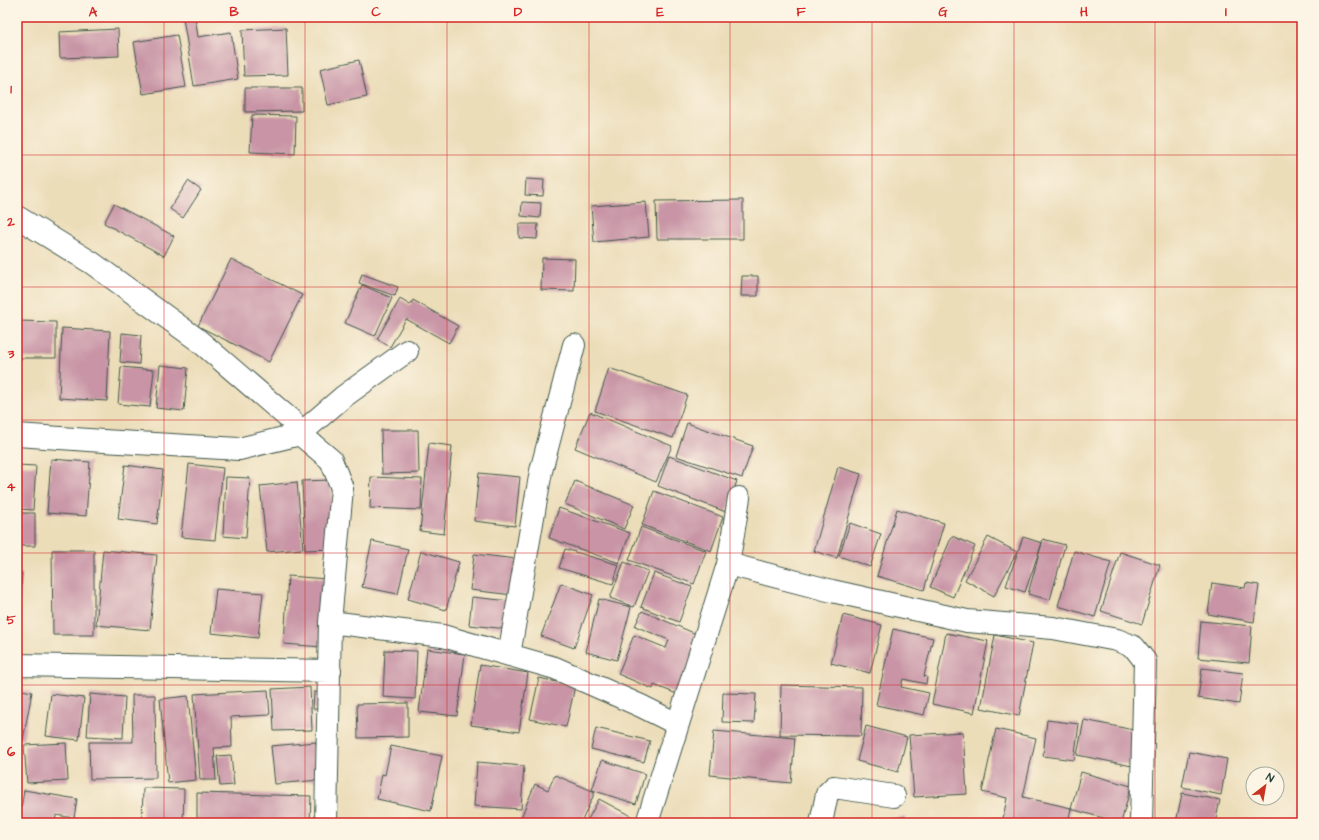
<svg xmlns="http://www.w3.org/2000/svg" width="1319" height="840" viewBox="0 0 1319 840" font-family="'Architects Daughter',sans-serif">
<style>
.building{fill:#c894a6}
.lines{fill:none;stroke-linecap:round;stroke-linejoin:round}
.street-casing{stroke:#3e5548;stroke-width:24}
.street{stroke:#fff;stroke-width:22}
.grid{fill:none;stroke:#d62828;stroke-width:1;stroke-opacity:0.55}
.neatline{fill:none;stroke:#d62828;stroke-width:1.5}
.grid-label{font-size:13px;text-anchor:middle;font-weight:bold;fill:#d62828}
</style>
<rect width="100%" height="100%" fill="#fcf5e5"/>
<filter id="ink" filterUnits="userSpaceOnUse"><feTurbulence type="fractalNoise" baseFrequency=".025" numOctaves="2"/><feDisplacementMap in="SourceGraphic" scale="8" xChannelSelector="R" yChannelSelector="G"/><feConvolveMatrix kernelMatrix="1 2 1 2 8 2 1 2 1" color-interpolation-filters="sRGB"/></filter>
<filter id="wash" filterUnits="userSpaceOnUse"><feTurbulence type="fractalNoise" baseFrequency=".012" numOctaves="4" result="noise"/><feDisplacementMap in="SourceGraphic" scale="16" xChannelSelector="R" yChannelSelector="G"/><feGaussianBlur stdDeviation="0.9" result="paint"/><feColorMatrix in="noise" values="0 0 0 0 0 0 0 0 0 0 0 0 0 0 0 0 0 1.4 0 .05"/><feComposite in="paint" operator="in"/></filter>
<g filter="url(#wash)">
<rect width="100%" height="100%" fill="#ecddb9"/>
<g id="blocks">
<path class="building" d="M191,17H195L198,37L231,32L238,79L194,86L183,18Z
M286,28L288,75L244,76L242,30Z
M118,29L119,56L60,58L59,32Z
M177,35L186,87L143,94L134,42Z
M359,60L367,97L328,105L320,69Z
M245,88H302V111L245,112Z
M252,115L296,116L295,154L250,152Z
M17,125H19L23,167H17Z
M526,179L544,180L543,196L525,195Z
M188,181L201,190L183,218L170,209Z
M743,200V239H657L656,201Z
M522,202L541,203L540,218L521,216Z
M646,202L649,237L594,242L591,206Z
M114,204L174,236L164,256L104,223Z
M519,224H538L537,239L519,238Z
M542,258L575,259L574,291L541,290Z
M231,259L302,295L269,362L198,326Z
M362,274L398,287L395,296L359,283Z
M742,276H758V296H741Z
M362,285L392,298L375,336L345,323Z
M400,299L410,305L413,300L458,326L449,343L406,319L390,347L377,339Z
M17,321L56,322V358H17Z
M62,328L110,331L107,401L59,398Z
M122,333L141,335L139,364L120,362Z
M160,365L188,368L184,411L156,408Z
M121,367L154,370L150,407L118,404Z
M609,368L687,395L673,438L595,411Z
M590,412L672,446L656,482L575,448Z
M687,423L753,446L742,478L676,456Z
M381,430H418L419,473L382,474Z
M429,443L452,446L444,534L420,531Z
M669,456L737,481L726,512L658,486Z
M51,459L90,462L86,516L47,513Z
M189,464L223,468L215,540L181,537Z
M17,465L36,466L33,510L17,509Z
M125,465L163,470L157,524L118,519Z
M838,467L861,474L837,558L814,551Z
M479,473L520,477L515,526L474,521Z
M226,477L250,478L246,538L223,536Z
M371,477L422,479L421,510L370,508Z
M331,480L334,549L305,550L302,481Z
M575,481L634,505L624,529L565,504Z
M297,482L303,549L267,552L260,486Z
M654,491L723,517L711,551L642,525Z
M559,508L630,533L619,563L549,538Z
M897,509L944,523L924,590L877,576Z
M17,513H35V546H17Z
M850,523L881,534L870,567L839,556Z
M641,527L706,551L694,584L629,560Z
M952,536L975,546L953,597L930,587Z
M988,537L1017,552L994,596L965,580Z
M1023,537L1042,543L1025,592L1006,586Z
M1043,539L1065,545L1050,600L1028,594Z
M372,541L408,549L398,594L362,587Z
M565,549L619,565L613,584L559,568Z
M52,550H94V635H53Z
M103,550L157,555L150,630L96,625Z
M421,551L459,562L446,610L408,599Z
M1074,551L1111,562L1095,617L1058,606Z
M1120,552L1160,565L1142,624L1101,611Z
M474,554L517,559L513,595L470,590Z
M624,562L648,571L634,607L610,598Z
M17,572L22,573L18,632H17Z
M654,573L692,587L679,622L641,607Z
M288,576L327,579L322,647L284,644Z
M561,583L593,595L574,648L541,636Z
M1212,583L1245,588L1246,583L1259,585L1254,622L1208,614Z
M216,589L263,593L258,638L211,633Z
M472,597L510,601L508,629L469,625Z
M599,599L631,607L617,660L586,652Z
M642,611L701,636L677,694L654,685L653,689L618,674L634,635L666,648L669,640L635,626Z
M843,615L882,625L870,673L831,663Z
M1201,621L1252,626L1249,663L1198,658Z
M893,629L933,638L924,676L927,677L926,684L903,679L901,687L929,693L924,715L876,705Z
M946,633L988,641L974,713L932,704Z
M995,635L1033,643L1019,716L981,708Z
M427,649L465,654L457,716L419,712Z
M385,650L417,651L415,699L383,697Z
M480,665L528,673L519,732L471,725Z
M1202,668L1243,673L1239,704L1198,698Z
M539,678L575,686L566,727L530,719Z
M781,685L862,687L861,736L780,735Z
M310,687L312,730L274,731L272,689Z
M17,689L32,692L23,740L17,738Z
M268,690L270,715L231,717L232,747L214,748L216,780H200L194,694Z
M314,692L326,693V709H313Z
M723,693L756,694L754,723L722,722Z
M51,694L84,698L79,740L46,736Z
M90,694L125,697L123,738L87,736Z
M132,695H155L156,778L90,779L89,742H133Z
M188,696L196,780L168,783L160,699Z
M408,703V737L358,738L357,704Z
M1047,720L1079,724L1074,760L1043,756Z
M1084,720L1139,731L1132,766L1077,755Z
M866,726L907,737L898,772L857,761Z
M596,728L650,741L644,762L591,749Z
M996,729L1036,738L1023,797L1071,808L1068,823H1002L1007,798L982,792Z
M714,731L795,738L791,783L710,775Z
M963,732L967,794L914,797L909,735Z
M316,742L320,780L275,784L271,746Z
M66,743L68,781L27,783L24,745Z
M391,746L442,756L431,811L377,799L382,774L385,775Z
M1189,752L1227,759L1221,795L1182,787Z
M231,755L234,785L220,786L217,756Z
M602,760L645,774L636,804L592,790Z
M477,762L524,766L521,809L474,806Z
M1081,772L1131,786L1121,823L1071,809Z
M555,775L595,792L581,823H522L519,822L535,784L548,790Z
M143,788L184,789L183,823H142Z
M24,790L77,799L74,818L56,815L55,823H19Z
M197,793L311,796L310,823H197Z
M1182,793L1220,800L1215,823H1176Z
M599,799L642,822L641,823H586Z
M905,817L906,823H867V822Z"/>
</g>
</g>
<g filter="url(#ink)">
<use href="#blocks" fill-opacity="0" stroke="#3e5548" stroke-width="1"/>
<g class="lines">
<g class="street-casing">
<path id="street" d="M17,217L92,263L198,340L292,421L300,434L331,460L342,488L330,622L326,823
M17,435L103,441L239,449L300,434L343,397L407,351
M728,564L832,591L967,621L1053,628L1117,640L1134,647L1145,661L1141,823
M330,622L443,636L555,668L641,706L677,724
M509,655L541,471L574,345
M17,665L330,671
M647,823L728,564L739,498
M821,823L827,794L834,787L894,796"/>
</g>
<use href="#street" class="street"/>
</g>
</g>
<path class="grid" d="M164,17V823M305,17V823M447,17V823M589,17V823M730,17V823M872,17V823M1014,17V823M1155,17V823M17,155H1302M17,287H1302M17,420H1302M17,553H1302M17,685H1302"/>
<rect width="1319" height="840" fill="none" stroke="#fcf5e5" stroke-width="44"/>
<g transform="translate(1265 786) rotate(31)"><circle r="19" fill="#fcf5e5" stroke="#a4ab9e"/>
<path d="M0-3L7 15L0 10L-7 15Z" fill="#c8321e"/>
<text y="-6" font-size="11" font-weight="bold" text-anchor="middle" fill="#1f3d34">N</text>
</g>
<rect x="22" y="22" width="1275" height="796" class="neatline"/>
<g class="grid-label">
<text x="93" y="16">A</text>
<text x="234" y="16">B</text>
<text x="376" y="16">C</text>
<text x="518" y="16">D</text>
<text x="660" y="16">E</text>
<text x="801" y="16">F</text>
<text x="943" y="16">G</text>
<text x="1084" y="16">H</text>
<text x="1226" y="16">I</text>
<text x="11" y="93">1</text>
<text x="11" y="226">2</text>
<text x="11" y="358">3</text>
<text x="11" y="491">4</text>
<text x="11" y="624">5</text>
<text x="11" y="756">6</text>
</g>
</svg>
